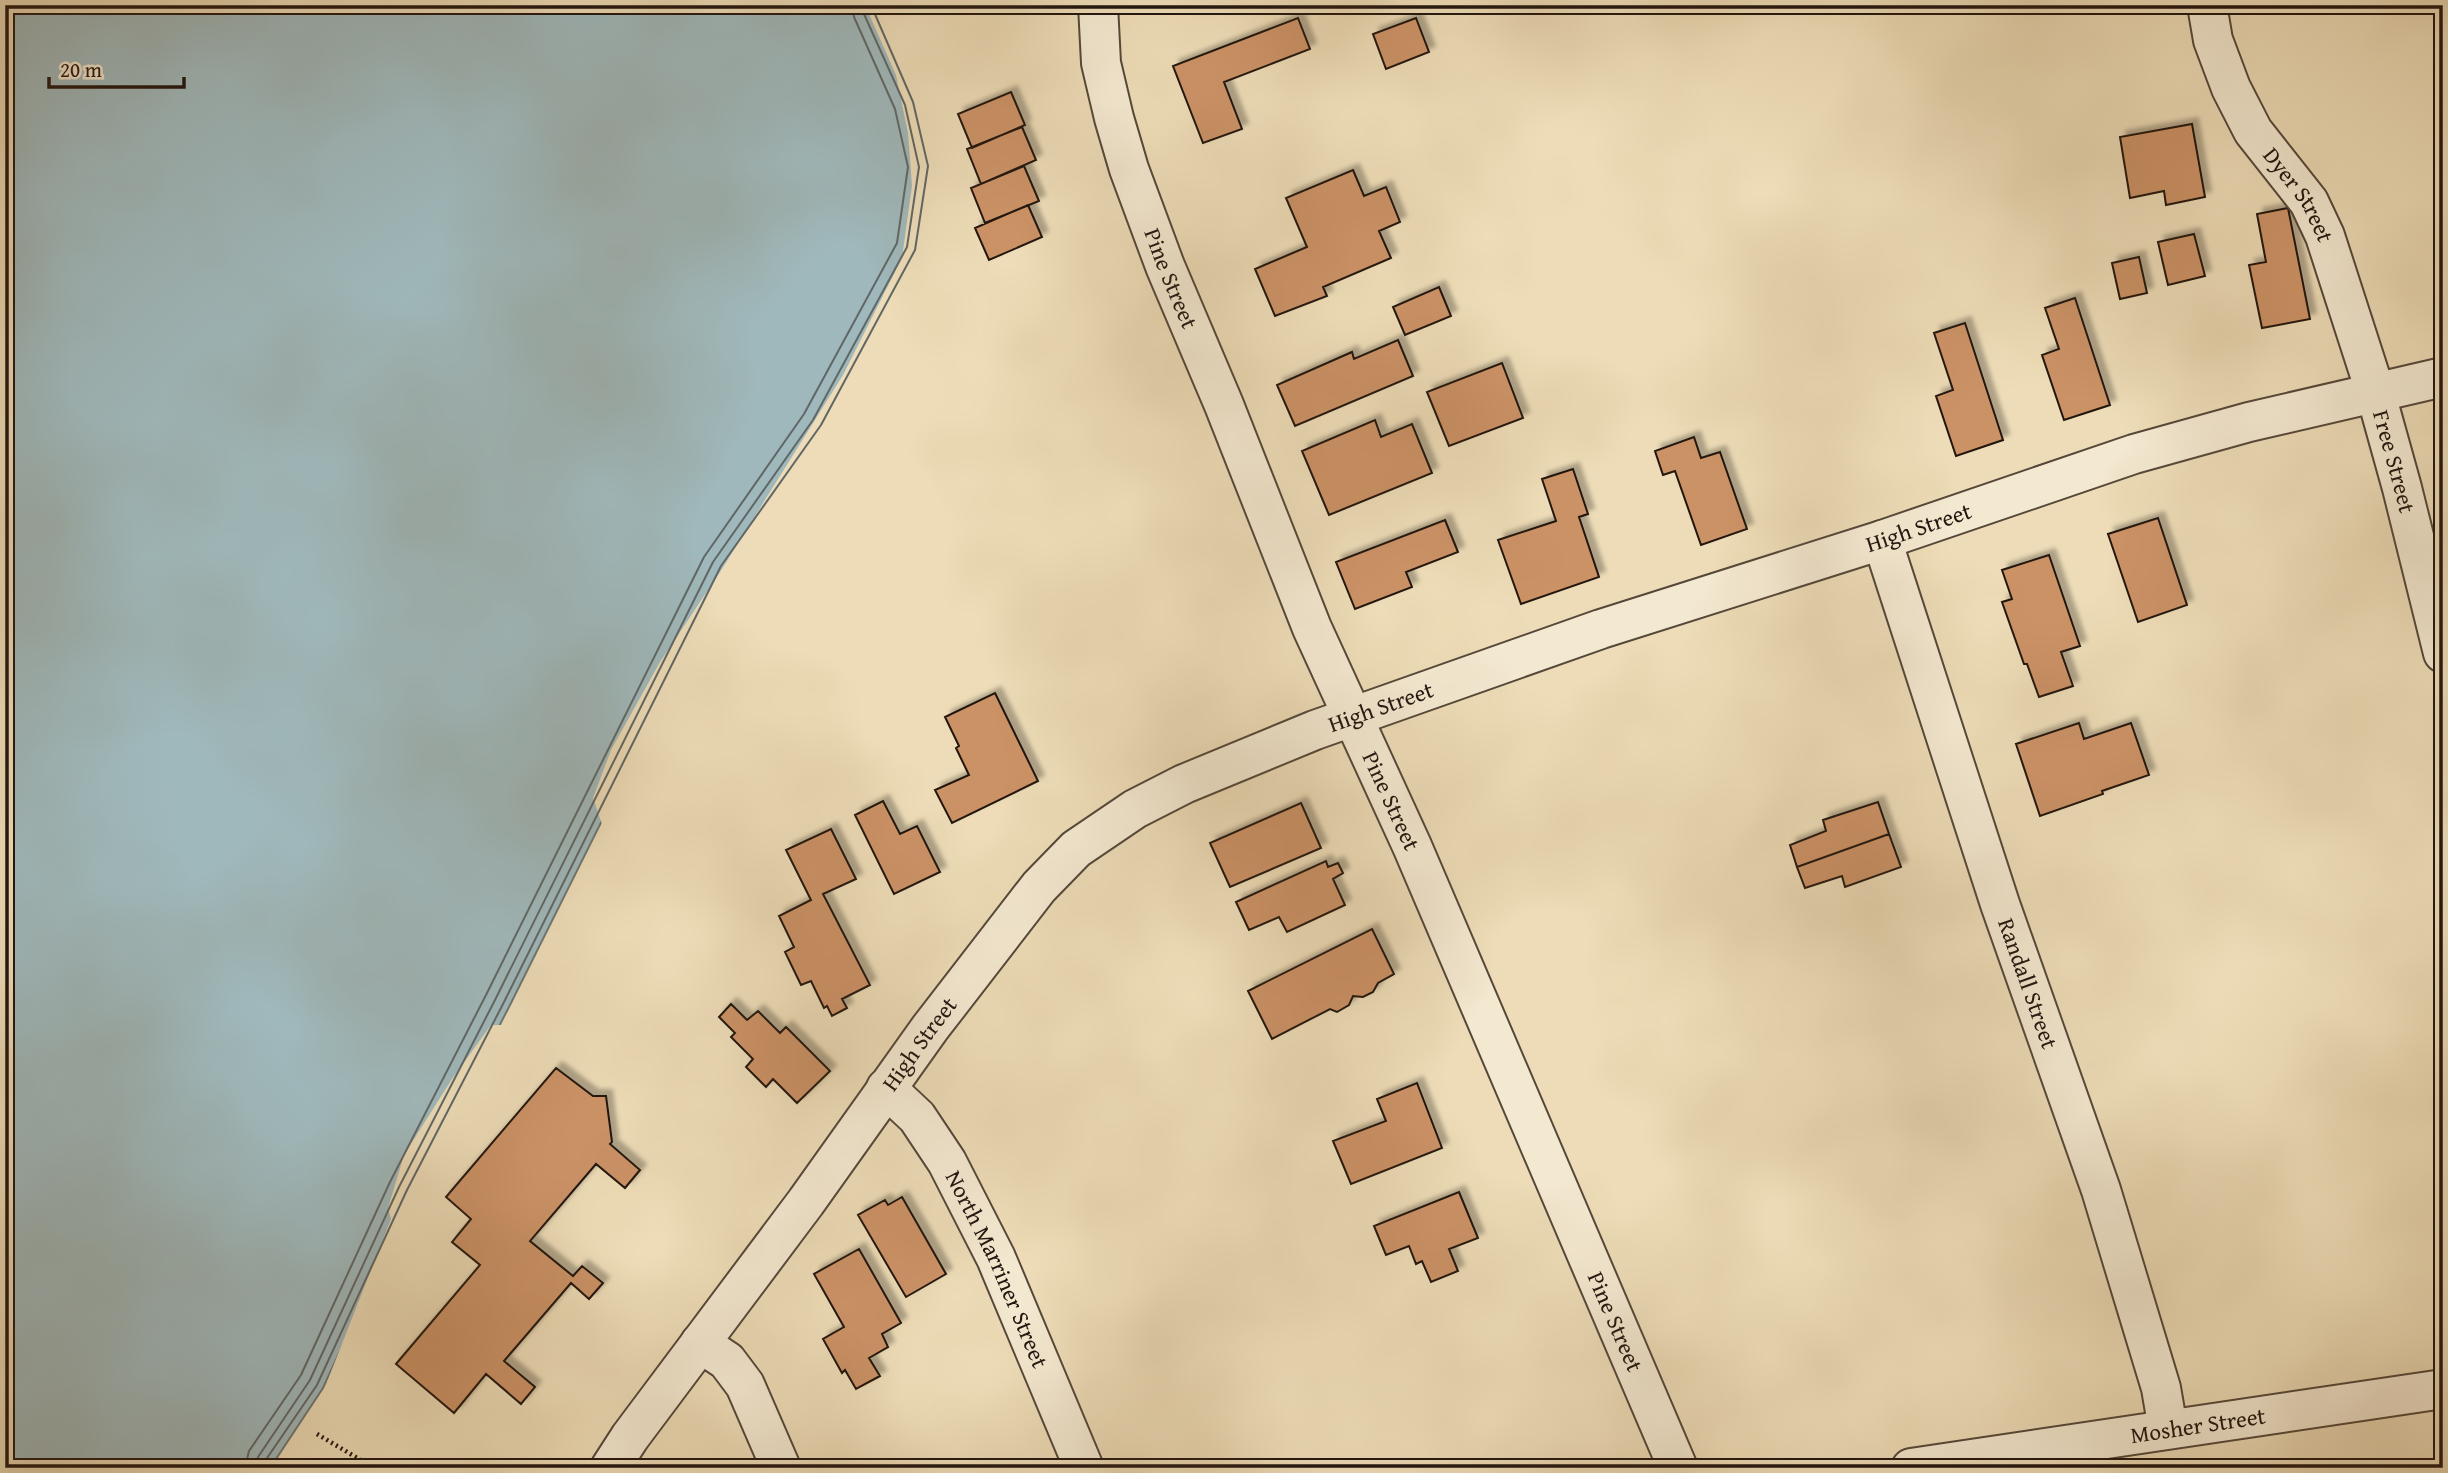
<svg xmlns="http://www.w3.org/2000/svg" width="2448" height="1473" viewBox="0 0 2448 1473" font-family="'Gentium Book Plus',serif">
<style>
.water{fill:#9fb8bb;stroke:#6d7777;stroke-width:2}
.pier{fill:#eddcb7}
.lines{fill:none;stroke-linecap:round;stroke-linejoin:round}
.shore{stroke:#606766;stroke-width:2}
.building{fill:#cb9266;stroke:#221610;stroke-width:2;filter:url(#shadow)}
.minor-casing{stroke:#55483a;stroke-width:42}
.path{stroke:#221610;stroke-width:4.5;stroke-dasharray:2 3.5;stroke-linecap:butt}
.minor{stroke:#f3e8d0;stroke-width:38}
.labels{text-anchor:middle;stroke-width:7;stroke-linejoin:round;paint-order:stroke}
.street-label{font-size:23px;fill:#221610;stroke:#f3e8d0}
</style>
<defs>
<filter id="shadow"><feDropShadow dx="6" dy="-6" stdDeviation="2" flood-color="#0004"/></filter>
</defs>
<rect width="100%" height="100%" fill="#eddcb7"/>
<filter id="stains"><feTurbulence type="fractalNoise" baseFrequency=".00286" numOctaves="4"/><feColorMatrix values="0 0 0 0 .2 0 0 0 0 .09 0 0 0 0 .02 0 0 0 .5 -.17"/></filter>
<radialGradient id="worn" r=".72"><stop offset=".6" stop-color="#630" stop-opacity="0"/><stop offset="1" stop-color="#630" stop-opacity=".3"/></radialGradient>
<path class="water" d="M5,5H877L920,100L922,252L727,570L509,1007L413,1193L323,1388L270,1468H5Z"/>
<path class="pier" d="M865,5H881L923,99L939,166L926,253L829,430L730,571L603,827L593,798L611,750L660,662L722,569L843,375L902,258L912,186L908,133L896,75Z
M491,1025H504L417,1195L330,1383L327,1382L391,1219L388,1208L404,1155L452,1079Z"/>
<g class="lines">
<path class="shore" d="M245,1468L249,1451L301,1375L390,1182L486,995L704,557L804,414L897,243L908,167L895,109L854,17L852,5
M255,1468L258,1457L310,1380L399,1187L495,1000L713,562L813,420L907,247L919,167L905,105L864,14L862,5
M264,1468L265,1461L317,1385L407,1190L503,1004L721,566L821,425L915,250L928,166L913,102L871,5"/>
</g>
<path class="building" d="M1298,18L1310,49L1224,82L1242,129L1203,143L1173,66Z
M1416,18L1429,52L1386,69L1373,34Z
M1011,92L1025,125L972,148L958,114Z
M2192,124L2205,197L2166,205L2164,191L2130,198L2120,137Z
M1022,127L1036,160L981,184L967,149Z
M1024,166L1039,201L985,223L971,188Z
M1353,170L1364,196L1386,187L1400,222L1379,231L1391,258L1323,287L1327,296L1275,316L1255,269L1307,247L1286,198Z
M1028,205L1042,237L989,260L975,228Z
M2288,208L2310,319L2262,328L2249,265L2266,262L2257,214Z
M2194,234L2205,276L2168,285L2158,242Z
M2139,257L2147,293L2120,299L2112,263Z
M1439,287L1451,316L1405,335L1393,307Z
M2075,298L2110,405L2064,420L2042,355L2059,349L2045,308Z
M1965,323L2003,440L1956,456L1936,396L1953,390L1934,333Z
M1398,340L1413,376L1295,426L1277,385L1352,352L1354,359Z
M1502,363L1523,418L1449,446L1427,392Z
M1375,420L1381,437L1412,424L1432,473L1329,515L1302,451Z
M1694,437L1701,458L1720,452L1747,529L1701,545L1675,471L1663,475L1655,451Z
M1573,469L1588,514L1579,517L1599,577L1521,604L1498,540L1556,521L1542,479Z
M2158,518L2187,605L2138,622L2108,534Z
M1445,520L1458,552L1406,572L1412,587L1355,609L1336,562Z
M2049,555L2080,646L2061,652L2073,686L2039,697L2027,664H2024L2002,602L2012,599L2002,570Z
M995,693L1038,781L952,823L935,790L969,775L956,748L959,746L945,717Z
M2079,723L2084,739L2131,723L2149,775L2102,791L2103,794L2040,816L2016,744Z
M883,801L900,834L917,826L940,872L894,894L855,815Z
M1878,802L1889,834L1797,867L1790,845L1826,831L1823,820Z
M1301,803L1321,848L1230,887L1210,843Z
M831,829L856,879L823,894L870,985L842,999L847,1008L832,1016L827,1006L824,1008L811,981L801,985L785,952L794,947L779,916L811,900L786,850Z
M1889,834L1901,867L1845,887L1842,876L1805,888L1797,867Z
M1326,861L1328,867L1338,863L1343,873L1333,879L1345,905L1287,932L1279,917L1249,930L1236,902Z
M1372,929L1394,974L1378,983L1373,992L1363,997L1353,996L1349,1005L1337,1012L1330,1009L1272,1039L1248,991Z
M731,1004L747,1020L758,1011L780,1033L786,1027L830,1071L797,1103L773,1079L766,1087L746,1067L753,1059L731,1037L735,1033L719,1017Z
M556,1068L593,1096H606L612,1142L610,1144L640,1170L625,1188L596,1164L530,1241L573,1276L582,1266L603,1283L589,1299L571,1283L504,1361L535,1387L521,1404L486,1374L454,1413L396,1364L480,1265L452,1242L471,1219L446,1197Z
M1417,1083L1442,1148L1351,1184L1333,1141L1386,1121L1377,1099Z
M1459,1192L1478,1238L1449,1249L1458,1271L1431,1282L1422,1261L1416,1264L1409,1246L1386,1255L1374,1226Z
M902,1197L946,1274L906,1297L858,1215L885,1200L888,1205Z
M859,1249L901,1323L882,1334L888,1347L869,1358L880,1376L856,1389L845,1370L842,1373L823,1339L844,1327L814,1274Z"/>
<g class="lines">
<g class="minor-casing">
<g id="minor">
<path id="s1" d="M1098,5L1101,63L1114,118L1129,169L1165,266L1224,405L1312,628L1412,846L1678,1468"/>
<path id="s2" d="M2207,5L2213,40L2231,88L2253,131L2309,202L2325,236L2375,391L2402,488L2443,653"/>
<path id="s3" d="M1882,540L2000,904L2101,1190L2161,1388L2168,1429"/>
<path id="s4" d="M886,1088L917,1117L947,1162L996,1258L1084,1468"/>
<path d="M700,1343L727,1361L745,1385L781,1468"/>
<path id="s5" d="M610,1468L630,1437L806,1202L930,1028L1039,887L1076,849L1135,809L1184,784L1315,730L1601,629L1882,540L2134,454L2249,422L2443,377"/>
<path id="s6" d="M1911,1468L2443,1389"/>
</g>
</g>
<path class="path" d="M317,1434L374,1468"/>
<use href="#minor" class="minor"/>
</g>
<g class="labels">
<g class="street-label">
<text dy="8" stroke="none"><textPath href="#s2" startOffset="214">Dyer Street</textPath></text>
<text dy="8" stroke="none"><textPath href="#s1" startOffset="285">Pine Street</textPath></text>
<text dy="8" stroke="none"><textPath href="#s2" startOffset="499">Free Street</textPath></text>
<text dy="8" stroke="none"><textPath href="#s5" startOffset="1680">High Street</textPath></text>
<text dy="8" stroke="none"><textPath href="#s5" startOffset="1113">High Street</textPath></text>
<text dy="8" stroke="none"><textPath href="#s1" startOffset="852">Pine Street</textPath></text>
<text dy="8" stroke="none"><textPath href="#s3" startOffset="467">Randall Street</textPath></text>
<text dy="8" stroke="none"><textPath href="#s5" startOffset="525">High Street</textPath></text>
<text dy="8" stroke="none"><textPath href="#s4" startOffset="215">North Marriner Street</textPath></text>
<text dy="8" stroke="none"><textPath href="#s1" startOffset="1419">Pine Street</textPath></text>
<text dy="8" stroke="none"><textPath href="#s6" startOffset="290">Mosher Street</textPath></text>
</g>
</g>
<rect width="2448" height="1473" fill="none" stroke="#eddcb7" stroke-width="28"/>
<rect x="7" y="7" width="2434" height="1459" fill="none" stroke="#221610" stroke-width="3.5"/>
<rect x="14" y="14" width="2420" height="1445" fill="none" stroke="#221610" stroke-width="2"/>
<path d="M49 77v10h135v-10" fill="none" stroke="#221610" stroke-width="3.5"/>
<text x="60" y="77" font-size="21" fill="#221610" stroke="#f3e8d0" stroke-width="5" paint-order="stroke">20 m</text>
<rect width="100%" height="100%" filter="url(#stains)"/>
<rect width="100%" height="100%" fill="url(#worn)"/>
</svg>
